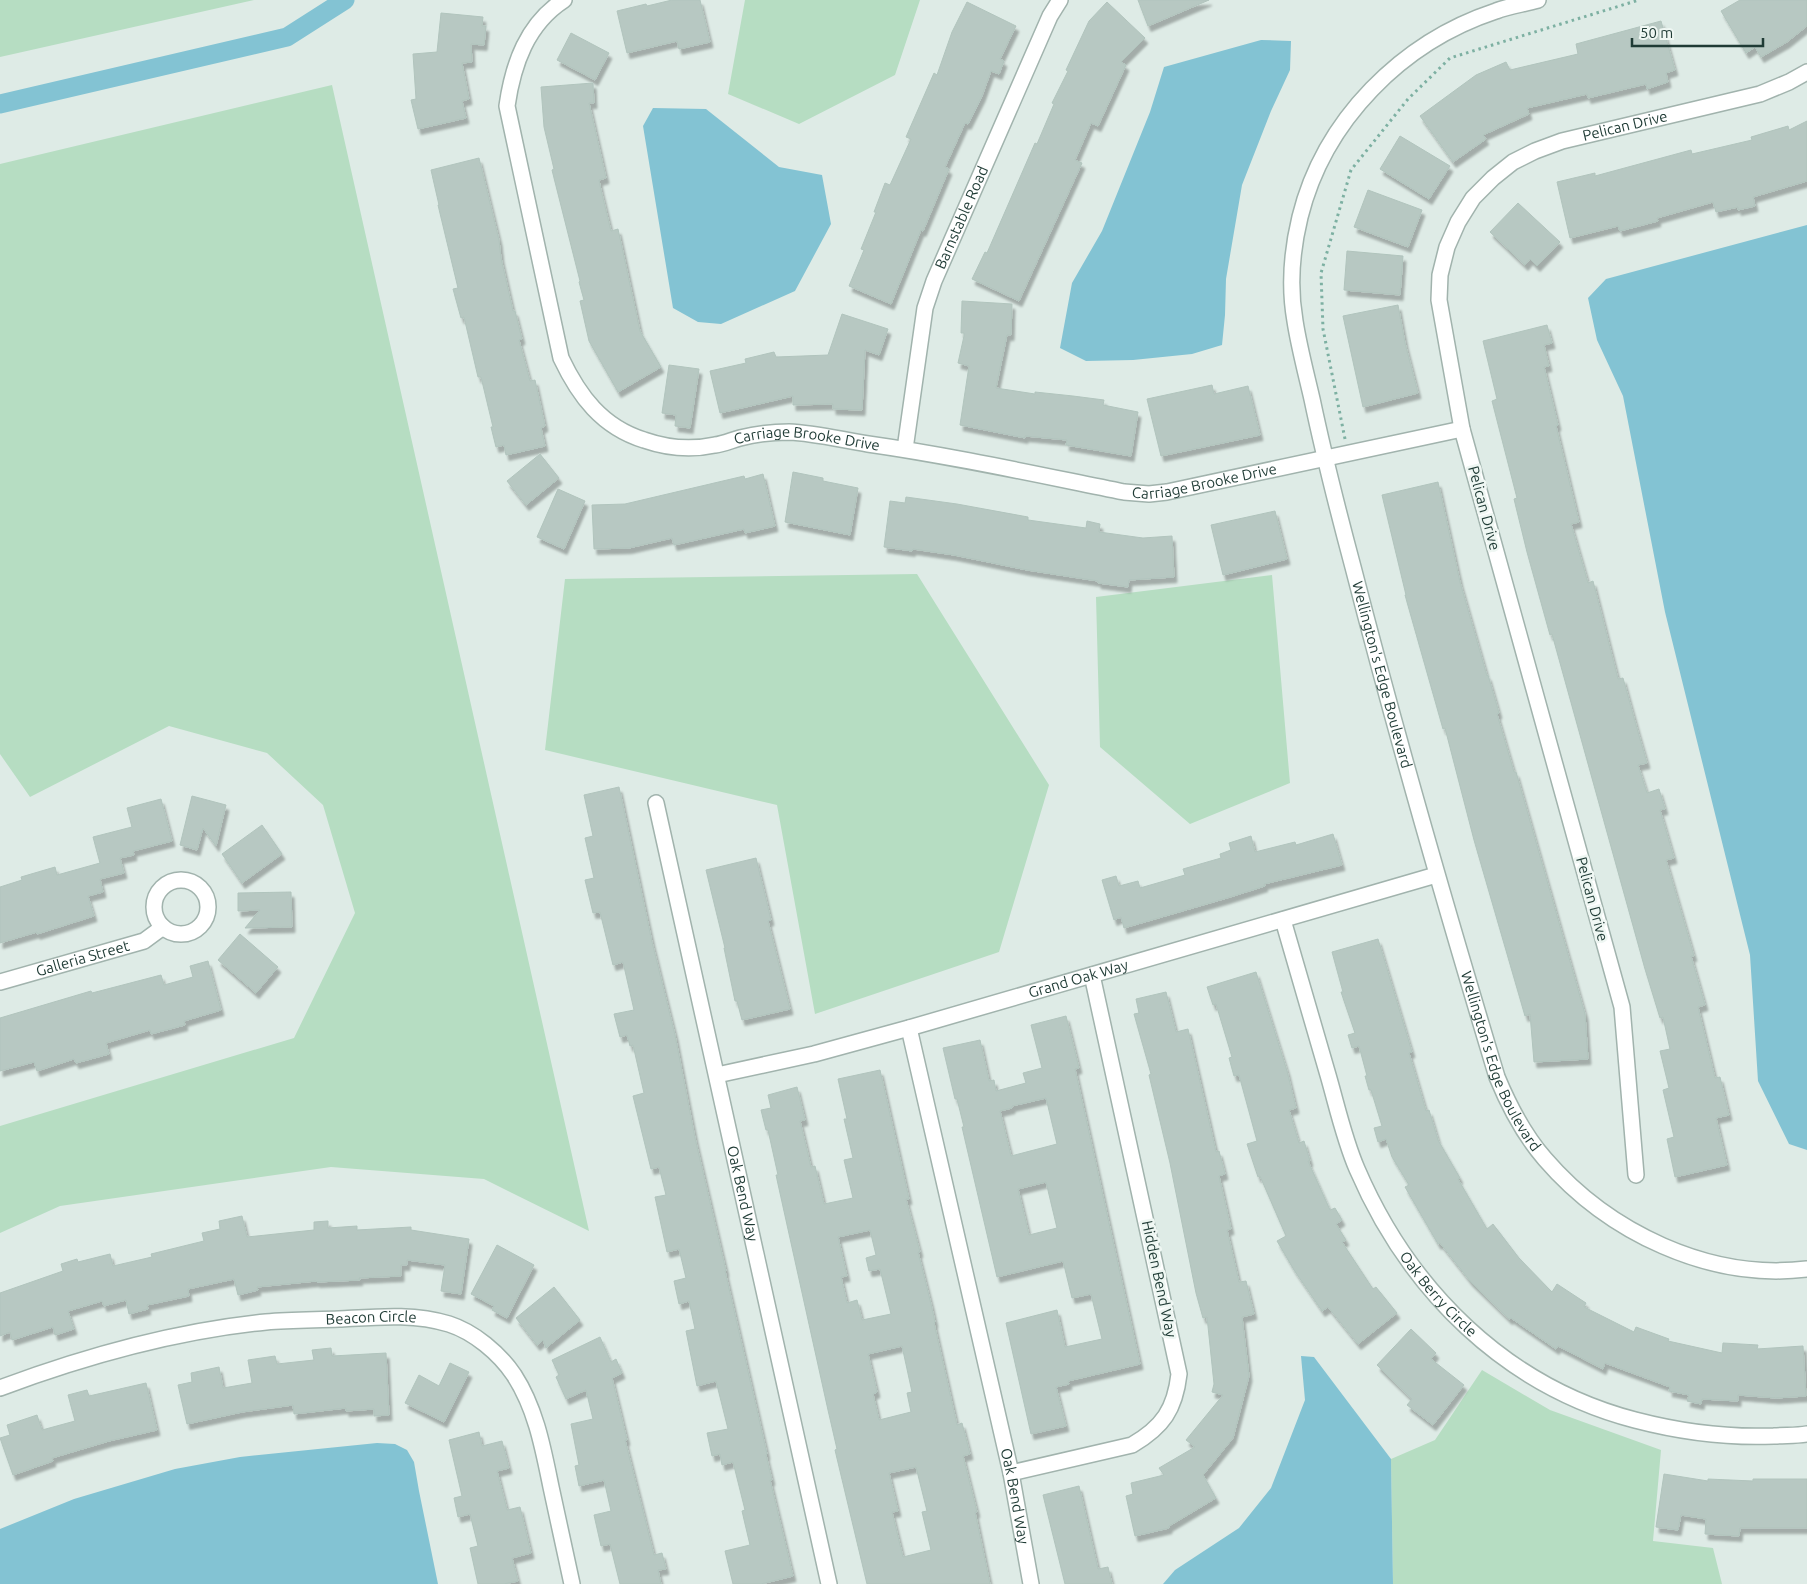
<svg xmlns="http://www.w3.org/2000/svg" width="1807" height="1584" viewBox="0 0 1807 1584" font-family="Ubuntu,sans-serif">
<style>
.green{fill:#b6ddc2}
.water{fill:#83c3d3}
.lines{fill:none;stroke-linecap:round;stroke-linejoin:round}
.canal{stroke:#83c3d3;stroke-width:19}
.building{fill:#b7c8c2;stroke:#b1c4bd;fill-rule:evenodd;filter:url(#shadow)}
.minor-casing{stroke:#a1b3ad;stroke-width:18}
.path{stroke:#7db0a2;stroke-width:3;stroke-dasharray:2.5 4;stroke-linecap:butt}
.minor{stroke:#fff;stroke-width:15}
.labels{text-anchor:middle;stroke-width:5;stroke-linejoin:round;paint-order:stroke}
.street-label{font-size:15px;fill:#1f3b35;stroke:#eff7f3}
</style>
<defs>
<filter id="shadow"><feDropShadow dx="3" dy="5.5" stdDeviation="1" flood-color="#0004"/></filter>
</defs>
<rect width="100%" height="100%" fill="#deebe6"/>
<path class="green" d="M0,0H254L0,57Z
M745,0H920L895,75L799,124L728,94Z
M332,85L589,1231L484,1179L331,1167L60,1206L0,1233V1126L294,1038L355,913L323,805L267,753L169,726L30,797L0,754V164Z
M917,574L1049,785L999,952L815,1014L777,805L545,750L565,579Z
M1272,575L1290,783L1190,824L1100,747L1096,597Z
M1482,1370L1550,1410L1661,1450L1653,1541L1713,1548L1722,1584H1393L1391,1459L1435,1440Z"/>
<path class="water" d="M1261,40L1291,41L1290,70L1271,111L1242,185L1226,279L1225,315L1222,345L1192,354L1133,360L1086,361L1060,348L1072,283L1102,231L1150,112L1164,67Z
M653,108L706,109L779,167L822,175L831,224L795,291L721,324L698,322L673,308L643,126Z
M1807,225V1150L1789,1144L1758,1081L1750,955L1665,612L1623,396L1597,340L1588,298L1606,279Z
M1301,1356L1314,1357L1391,1459L1393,1584H1163L1175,1570L1239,1528L1271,1488L1305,1400Z
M377,1443L395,1444L407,1450L414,1462L419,1491L438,1584H0V1529L74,1499L175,1469L240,1457Z"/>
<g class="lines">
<path class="canal" d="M0,104L287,37L345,0"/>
</g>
<path class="building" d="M672,0H700L710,42L679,49L677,41L627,53L617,11L646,4L647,6Z
M1138,0H1209L1148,26Z
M1740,0H1807V26L1787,42L1761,57L1755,47L1746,53L1721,11Z
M967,2L1016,26L1000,59L1004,61L999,74L991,71L982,96L968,124L965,123L945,167L949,169L923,231L921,230L891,304L849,286L864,250L861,249L876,212H874L885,183L890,185L911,139L906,137L934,73L937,75L952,32Z
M1107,2L1145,38L1121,62L1126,65L1098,126L1091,123L1075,160L1082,163L1019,301L972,279L985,252L987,253L1035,143L1037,144L1054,104L1052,103L1068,71L1066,70L1089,21Z
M441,13L483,17L482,26H486L484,45L471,44L472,62L462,63L469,99L462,101L466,118L418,129L411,100L416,99L413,54L437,52Z
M1661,21L1675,70L1666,73L1668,82L1647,89L1646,84L1588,98L1587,94L1527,108L1529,114L1483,135L1486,139L1453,162L1420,116L1476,75L1506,62L1510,70L1578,54L1576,44Z
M571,33L609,53L595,80L557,60Z
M593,83L594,103H589L606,178L599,180L601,190L611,231L618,229L640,331L661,367L618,392L589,341L580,301L584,300L579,282L580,281L552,170L554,169L544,127L541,87Z
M1807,121V181L1753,197L1755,206L1738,210V207L1716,212L1713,202L1657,218L1658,221L1620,231L1618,226L1570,238L1557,182L1595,173V176L1691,150L1692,154L1752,140L1751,137L1788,126L1789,130Z
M1400,136L1450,166L1429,199L1380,169Z
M479,158L499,240L501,258L513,311H515L522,339L519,340L530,381L535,380L545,426L541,428L545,446L506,455L504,445L496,447L491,427H493L481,377H478L464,317L461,318L453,289L458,288L438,205H439L431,170Z
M1368,190L1422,210L1408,247L1354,227Z
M1518,203L1560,242L1537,266L1530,259L1525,265L1490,232Z
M1347,251L1403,256L1400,295L1344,290Z
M962,301L1012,304L1011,335H1007L996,388L1035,394V392L1073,396L1104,400L1103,405L1138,412L1131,456L1066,445L1067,440L1025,436V438L960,425L969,366L958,363L964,336V333H961Z
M1398,305L1405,343L1418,393L1363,407L1343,316Z
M842,314L888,329L879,355L865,350L862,410L833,409V404L793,405V396L720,413L710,371L746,363L745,359L774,352L776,357L828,355Z
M1547,325L1552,343L1544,345L1549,366L1544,367L1558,425L1556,426L1579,522L1571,524L1588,583L1593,581L1618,679L1623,678L1636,725L1647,763L1638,765L1647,793L1659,789L1665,809L1660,810L1674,858L1666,860L1694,956H1691L1705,1005L1698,1007L1715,1078L1720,1077L1729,1115L1716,1118L1727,1165L1675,1177L1667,1139L1674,1137L1663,1090L1669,1088L1660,1051L1670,1049L1663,1017L1660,1018L1645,969L1552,634L1550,635L1527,552L1514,499L1517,498L1492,401L1497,399L1483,341Z
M669,365L699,369L690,428L675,426L676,415L662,413Z
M1212,385L1214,394L1248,386L1260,435L1161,456L1147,399Z
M540,454L559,478L526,505L507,481Z
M793,472L823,478V481L858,488L850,535L785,522Z
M763,474L775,526L745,533L744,529L674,545L672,538L629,548L594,549L592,505L625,504L744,476L745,479Z
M1438,482L1460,582L1487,676L1488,675L1499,713L1497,714L1514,772H1516L1585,1014L1588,1059L1534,1062L1530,1014L1525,1016L1474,840L1445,728L1443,729L1405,595H1406L1382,495Z
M558,489L585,501L564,549L537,537Z
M906,497L957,504L1028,517V520L1086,528L1087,521L1100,524L1099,532L1143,538L1172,536L1174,577L1129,580L1128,587L1098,583V581L1027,570L954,555L913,549L912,551L884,547L890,501L905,503Z
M1275,511L1287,559L1223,575L1211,525Z
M619,787L652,942L675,1035L695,1138L726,1271H725L767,1454L766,1455L772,1480H770L793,1576L761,1584H733L725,1551L750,1545L742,1511L745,1510L733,1462L722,1465L720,1454L712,1456L707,1433L728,1429L716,1381L697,1386L686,1331L695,1329L689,1301L679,1304L674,1281L686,1278L679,1249L667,1252L655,1197L666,1195L659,1167L651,1169L633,1096L644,1093L633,1045L630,1046L627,1035L620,1037L614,1014L634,1010L623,962L613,965L600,912L593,913L585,880L594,878L585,838L593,836L584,795Z
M192,796L226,805L216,846L203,828L197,850L180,845Z
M161,799L172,841L133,851L134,855L120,858L124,873L100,879L103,892L88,896L94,916L37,934V932L0,943V887L22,880L21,877L55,867L57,875L100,863L93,837L132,827L127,808Z
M262,825L282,854L242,883L222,854Z
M1333,834L1342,865L1264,884L1265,886L1227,898L1124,928L1121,917L1114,920L1102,880L1116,876L1119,886L1138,881L1140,888L1185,875L1183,869L1221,858L1220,854L1231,850L1229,843L1251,836L1255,852L1295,842L1296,845Z
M756,858L771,920L768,921L790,1009L742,1020L737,1001H735L724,948H725L706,870Z
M291,892L292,927L245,928L260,910L238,911V893Z
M240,934L278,967L256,993L218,960Z
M1378,939L1412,1052L1409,1053L1426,1111L1429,1110L1438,1140L1460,1178L1458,1179L1487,1229L1493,1224L1519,1258L1552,1292L1557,1284L1586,1303L1584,1307L1634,1332L1636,1327L1669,1339L1668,1341L1722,1353L1723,1343L1758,1345L1757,1349L1803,1346L1806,1396L1776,1398L1738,1395V1401L1702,1399L1701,1404L1687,1401L1689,1395L1669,1391L1670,1387L1605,1363L1603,1369L1558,1346L1556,1349L1511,1318L1509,1319L1470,1281L1440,1243L1438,1244L1405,1187L1409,1185L1392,1157L1386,1139L1378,1142L1374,1128L1382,1126L1371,1090H1369L1365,1076H1367L1359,1046L1352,1048L1348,1035L1355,1033L1341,992H1343L1332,952Z
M208,961L221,1010L184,1021L185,1025L151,1034L150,1030L106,1043L109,1054L76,1063L74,1059L37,1071L34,1062L0,1071V1018L91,991L92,993L161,975L164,985L193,977L190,966Z
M1256,972L1287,1071L1296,1108L1289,1110L1299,1143L1304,1141L1310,1161H1308L1330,1210L1335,1208L1342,1220L1336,1224L1346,1240L1342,1242L1373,1289L1376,1287L1397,1313L1358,1344L1328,1307L1322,1311L1294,1270L1277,1241L1286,1236L1260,1176L1258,1177L1247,1144L1257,1141L1239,1075L1234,1076L1229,1058L1232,1057L1216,1004L1213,1005L1207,987Z
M1166,992L1176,1032L1188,1029L1216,1152L1219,1151L1225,1174L1219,1176L1231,1229L1227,1230L1239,1282L1246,1281L1254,1314L1242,1317L1249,1376L1233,1438L1203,1475L1216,1498L1169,1526V1528L1135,1536L1126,1496L1133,1494L1131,1483L1164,1475L1159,1468L1195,1447L1186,1440L1223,1395L1212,1392L1214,1384L1207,1317L1203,1318L1196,1293L1170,1163L1149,1075L1151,1074L1134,1014L1139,1013L1136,999Z
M1066,1016L1079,1068L1075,1069L1140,1364L1068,1381L1069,1384L1056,1387L1066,1426L1031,1434L1006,1323L1057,1310L1065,1347L1102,1339L1091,1294L1072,1298L1063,1261L997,1277L962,1127H964L957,1099H955L943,1048L980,1040L989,1081L994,1080L996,1091L1026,1083L1023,1073L1042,1068L1031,1025ZM1046,1098L1057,1144L1011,1156L1000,1111L1012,1108V1106ZM1046,1182L1057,1228L1029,1235L1018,1189Z
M880,1070L909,1199H906L920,1252H918L931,1304L935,1322L934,1323L957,1425L962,1423L970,1454L963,1456L977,1512H975L990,1584H867L835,1450L837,1449L828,1410L776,1175H778L768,1130H766L761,1110L771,1108L768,1095L797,1087L805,1120L800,1121L811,1167L815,1166L824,1204L853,1198L844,1160L853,1158L844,1119H847L838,1079ZM870,1230L876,1255L866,1258L869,1271L880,1269L891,1314L862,1320L857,1300L847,1303L841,1277L847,1276L838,1237ZM902,1346L912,1392L907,1393L911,1412L879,1420L873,1394L877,1392L868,1354ZM916,1467L927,1511L922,1512L931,1550L903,1557L892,1512L898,1511L889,1473Z
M242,1216L247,1237L314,1230V1222L328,1221V1228L357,1226V1230L411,1227V1230L469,1239L461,1294L441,1291L445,1265L407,1260V1265H401V1276L359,1278L360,1280L317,1282L316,1281L257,1287L258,1290L238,1295L234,1279L188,1289L189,1296L147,1305L148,1309L129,1314L126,1300L104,1306L102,1301L68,1311L74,1329L55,1335L53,1327L12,1340L10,1332L0,1336V1293L63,1271L61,1264L77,1259L78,1262L110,1254L113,1266L152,1257L151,1254L204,1241L202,1233L220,1229L219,1221Z
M497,1245L534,1265L507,1318L492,1310L494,1306L471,1294Z
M554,1287L580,1320L546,1348L543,1340L537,1345L516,1318Z
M1411,1329L1436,1353L1431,1359L1464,1385L1433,1425L1407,1405L1412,1399L1377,1365Z
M600,1337L611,1362L616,1359L622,1373L612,1378L627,1440H625L654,1555L662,1553L666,1569L658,1570L661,1584H620L610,1544L601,1546L594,1515L611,1511L604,1480L579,1486L575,1466L579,1465L571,1424L593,1419L586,1390L566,1399L556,1377L559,1375L552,1360Z
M331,1348L332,1356L386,1353L389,1415L374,1416V1409L346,1411V1408L294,1414L293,1405L242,1412L187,1424L178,1385L192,1382L191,1373L219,1367L223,1388L252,1383L248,1360L275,1356L277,1364L314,1360L312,1350Z
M450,1363L469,1372L444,1422L405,1403L419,1375L439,1386Z
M146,1383L157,1430L109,1441L52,1458L53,1461L13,1475L0,1438L10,1435L7,1425L37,1415L42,1430L75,1421L68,1395L87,1390L89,1396Z
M479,1432L482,1446L502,1441L509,1468L497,1471L507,1510L520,1507L531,1553L512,1558L518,1581L504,1584H478L470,1548L478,1546L470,1514L458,1517L454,1498L462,1496L449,1440Z
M1664,1474L1708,1481V1479L1753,1481V1479H1807V1528H1740L1739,1536L1705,1534L1706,1519L1681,1515L1678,1530L1656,1527Z
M1079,1486L1098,1569L1108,1567L1112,1584H1065L1043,1495Z"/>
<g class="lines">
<g class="minor-casing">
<g id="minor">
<path id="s1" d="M564,0C527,24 513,64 507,106L561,358C579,396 602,427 644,440C667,448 692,450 715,445C724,444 732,440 740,438C756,434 773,432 789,432C815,433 842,440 868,444C953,456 1039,475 1124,492L1149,494L1167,492L1462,429"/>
<path id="s2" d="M1538,0C1524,4 1509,6 1496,11C1402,42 1324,120 1300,217C1292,250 1289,287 1295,321C1299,347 1306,373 1312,399C1324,456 1338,511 1353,567C1397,738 1446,908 1497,1077C1509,1106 1524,1135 1545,1159C1608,1232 1709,1281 1807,1269"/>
<path id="s3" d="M905,449L925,308L934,281L1050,16L1060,0"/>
<path id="s4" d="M656,803L829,1584"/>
<circle cx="181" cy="907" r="27"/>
<path id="s5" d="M1283,920C1298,971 1313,1023 1328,1075C1337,1106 1344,1139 1357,1169C1409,1290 1505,1386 1635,1420C1681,1432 1727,1438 1774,1436C1785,1435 1796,1436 1807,1434"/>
<path id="s6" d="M0,982L144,941L163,927"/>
<path id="s7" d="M909,1028L1011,1473L1031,1584"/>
<path id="s8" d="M717,1075L814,1054L909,1028L1436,875"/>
<path id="s9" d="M1636,1175L1622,1007L1462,429L1439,300L1440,275L1447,247L1458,222L1473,198L1493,178L1513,162L1535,151L1562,141L1760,94L1789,82L1807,72"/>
<path id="s10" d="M0,1388C86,1356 175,1331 266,1322C290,1320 315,1320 339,1319C376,1317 413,1313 449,1324C474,1332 499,1353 514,1375C536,1409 543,1448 551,1487C558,1519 565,1552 572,1584"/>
<path d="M1011,1473L1132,1445C1163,1427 1175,1409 1179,1374L1092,975"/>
</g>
</g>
<path class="path" d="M1345,439L1323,329L1321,273L1351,170L1408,99L1450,58L1639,0"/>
<use href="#minor" class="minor"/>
</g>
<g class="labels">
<g class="street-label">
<text dy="5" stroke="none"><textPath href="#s9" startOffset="1181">Pelican Drive</textPath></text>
<text dy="5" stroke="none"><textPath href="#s3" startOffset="240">Barnstable Road</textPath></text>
<text dy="5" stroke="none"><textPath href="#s1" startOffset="668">Carriage Brooke Drive</textPath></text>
<text dy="5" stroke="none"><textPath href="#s1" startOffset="1072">Carriage Brooke Drive</textPath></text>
<text transform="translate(1484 508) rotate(75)" y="5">Pelican Drive</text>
<text dy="5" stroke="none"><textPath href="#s2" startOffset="809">Wellington's Edge Boulevard</textPath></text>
<text transform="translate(1592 899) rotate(75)" y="5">Pelican Drive</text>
<text dy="5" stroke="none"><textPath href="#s6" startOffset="86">Galleria Street</textPath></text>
<text dy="5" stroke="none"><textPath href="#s8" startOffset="374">Grand Oak Way</textPath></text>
<text dy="5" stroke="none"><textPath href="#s2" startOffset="1214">Wellington's Edge Boulevard</textPath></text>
<text dy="5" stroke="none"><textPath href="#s4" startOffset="400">Oak Bend Way</textPath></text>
<text transform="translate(1159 1279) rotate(78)" y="5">Hidden Bend Way</text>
<text dy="5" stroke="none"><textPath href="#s5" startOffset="410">Oak Berry Circle</textPath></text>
<text dy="5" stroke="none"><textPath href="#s10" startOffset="380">Beacon Circle</textPath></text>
<text dy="5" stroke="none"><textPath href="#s7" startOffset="480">Oak Bend Way</textPath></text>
</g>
</g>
<path d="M1632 38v8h131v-8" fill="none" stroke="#1f3b35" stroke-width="2.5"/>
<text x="1640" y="38" font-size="15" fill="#1f3b35" stroke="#eff7f3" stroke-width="4" paint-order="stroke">50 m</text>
</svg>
